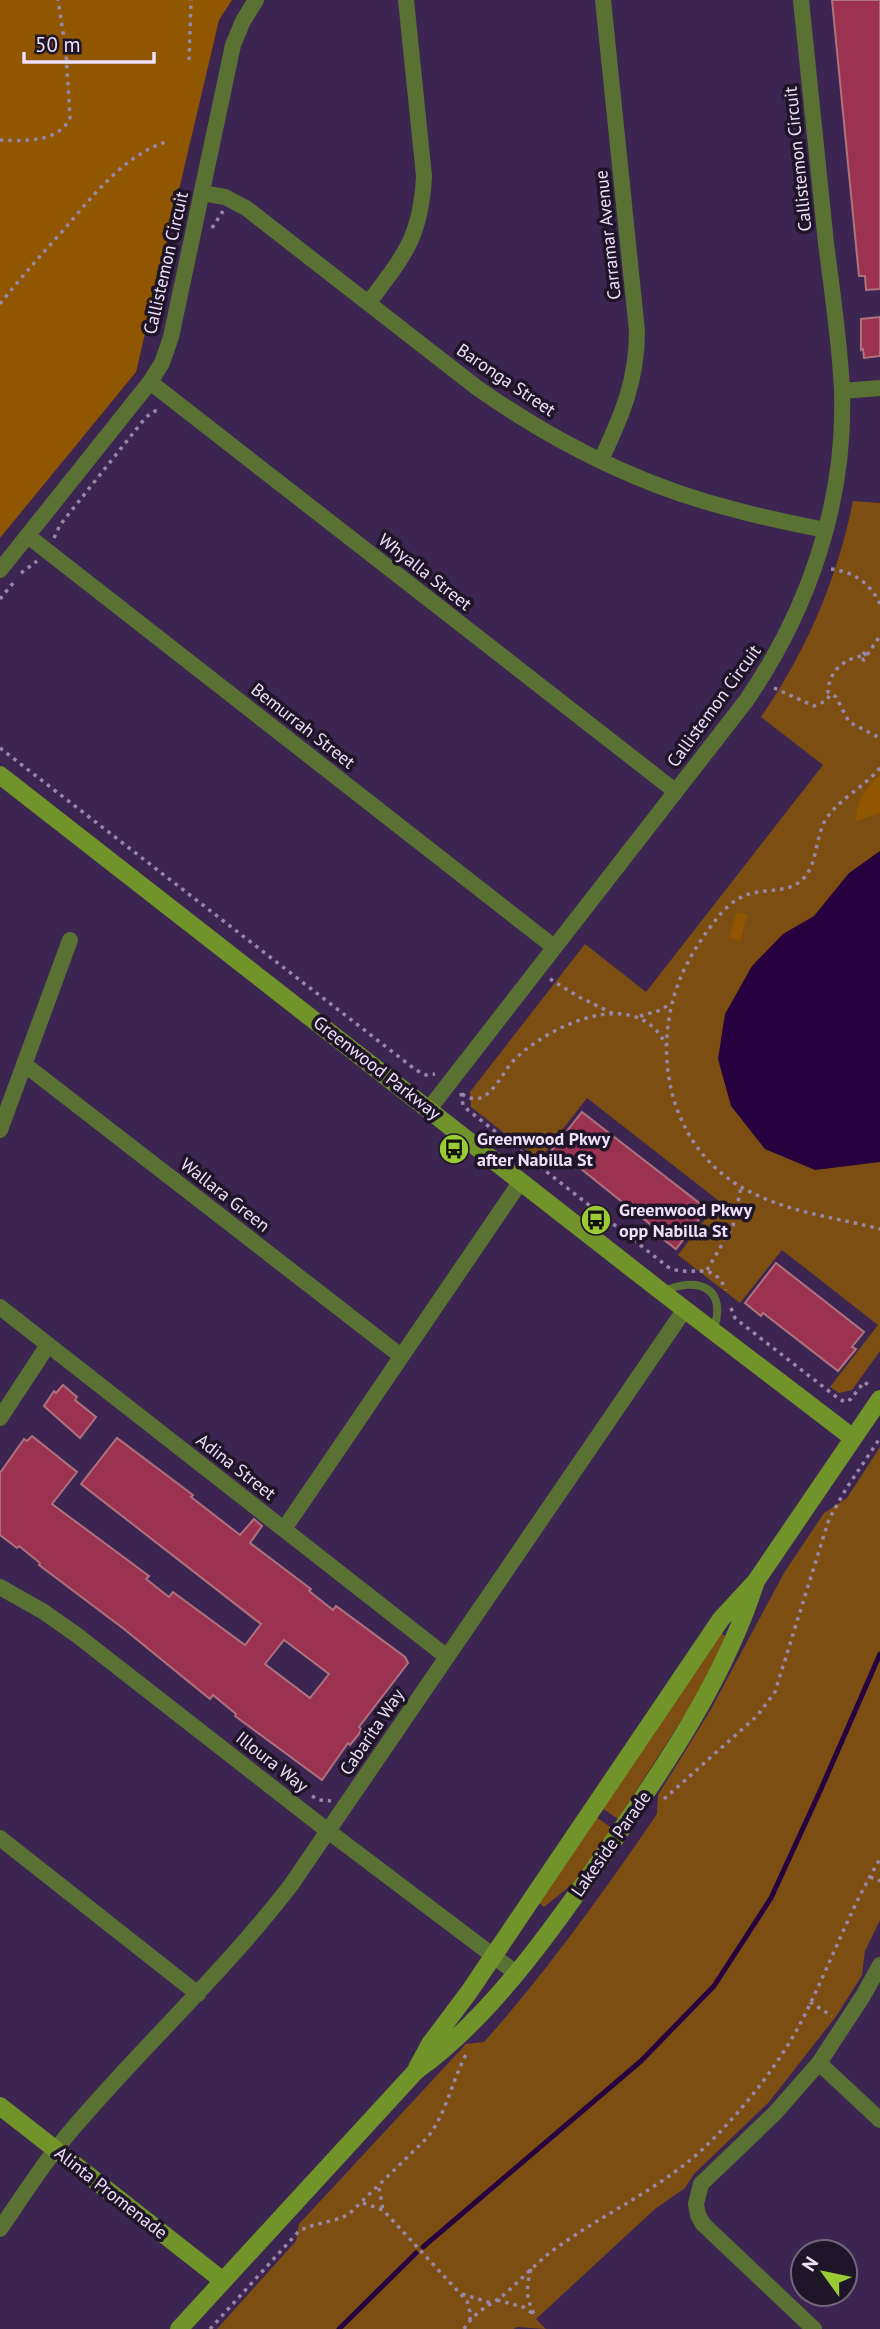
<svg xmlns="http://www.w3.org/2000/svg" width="880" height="2329" viewBox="0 0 880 2329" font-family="'PT Sans',sans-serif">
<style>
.green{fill:#7d4e12}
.forest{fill:#905600}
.water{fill:#26003f}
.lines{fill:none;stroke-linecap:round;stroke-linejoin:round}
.stream{stroke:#26003f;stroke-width:5}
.building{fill:#9b3251;stroke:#ae717d;stroke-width:2;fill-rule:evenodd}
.path{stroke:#9887a9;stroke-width:3.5;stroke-dasharray:3.5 5;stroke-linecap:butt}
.lane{stroke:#5a7134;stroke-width:8}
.street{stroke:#5a7134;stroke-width:16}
.secondary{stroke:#70932a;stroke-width:18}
.labels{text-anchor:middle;stroke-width:7;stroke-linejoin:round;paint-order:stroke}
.street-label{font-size:18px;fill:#ede0fb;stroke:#1f1528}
.poi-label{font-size:18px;font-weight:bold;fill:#ede0fb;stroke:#1f1528;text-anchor:start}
</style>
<rect width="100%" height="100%" fill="#3c2651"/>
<path class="green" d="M853,501L880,503V1351L852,1390L839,1393L830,1387L878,1325L782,1250L740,1303L678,1255L719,1201L587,1098L539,1160L471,1107L470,1092L585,944L646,992L823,765L761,717C807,650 837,580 853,501Z
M880,1447V1920L865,1951L862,1975L837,2015L769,2102L694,2174L685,2188L655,2209L536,2319L546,2329L518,2327L513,2329H217L296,2241L299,2224L466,2044L484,2042C548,1970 603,1893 657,1814L658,1795L710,1711L784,1573L824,1513L847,1498Z
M721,1633L726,1637L695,1699L618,1819L602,1808Z
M596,1817L612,1828L575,1882L544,1907L538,1902Z"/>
<path class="forest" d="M0,0H232L219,20L136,372L0,538Z
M880,775V813L856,821C856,800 865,789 880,775Z
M737,912L747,915L740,941L729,938Z"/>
<path class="water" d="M880,851V1162L815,1170L765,1149L731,1106L718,1059L725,1014L752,966L783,934L814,916L849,873Z"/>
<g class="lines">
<path class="stream" d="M423,2247L641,2061L714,1986L771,1898L821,1789L880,1654
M339,2329L416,2253"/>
</g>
<path class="building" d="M832,0H880V289L866,290L865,276H859Z
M880,317V356L864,358L863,349L861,350V319Z
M582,1112L707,1209L676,1249L659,1236L661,1233L601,1185L570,1160L567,1164L551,1151Z
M776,1263L864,1332L852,1347L856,1349L838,1371L763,1313L761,1316L745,1303Z
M63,1385L77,1397L75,1400L96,1417L80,1438L44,1406L54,1391L56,1393Z
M32,1436L77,1472L52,1504L149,1576L146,1579L169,1597L173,1592L245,1645L261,1624L81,1484L117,1438L193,1495L191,1497L240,1535L254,1519L262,1526L250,1543L311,1589L309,1591L333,1610L336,1606L405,1657L408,1663L359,1727L361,1729L359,1734L350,1745L348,1743L322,1780L235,1716L236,1714L213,1695L210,1699L124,1629L39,1565L40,1563L19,1546L17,1548L0,1535V1473L24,1439L27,1441ZM284,1640L329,1674L310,1698L265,1664Z"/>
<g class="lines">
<path class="path" d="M189,60L191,0
M0,140C24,141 58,143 70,118L66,52L58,0
M212,228L223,211
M0,304C19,280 39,257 60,234C90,200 123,154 169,141
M54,538L60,525L146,417L155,411L161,412
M831,569C854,572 870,583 880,604
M21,573L37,561
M0,599L14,582
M864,653L867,656L864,660L861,658Z
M867,655L880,636
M861,656C842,660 829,672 828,692L836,697L849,722L880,738
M774,688L814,706L826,701L830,695
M0,748L416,1070L426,1075L435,1074
M880,768C864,787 839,799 826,819C815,837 818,862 804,878C789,894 768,888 749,894C738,897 726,907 719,916C704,934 689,957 680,979C650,1053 670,1147 743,1188C785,1212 834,1217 880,1229
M550,979L579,997L612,1013
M640,1016L661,1010L671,1003
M461,1093L463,1105L468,1110L668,1267C691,1279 712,1258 726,1290
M462,1094C469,1099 479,1101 486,1095C499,1085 505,1068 517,1057C553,1024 637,985 666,1045
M707,1270L733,1226L741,1187
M731,1308L735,1318L741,1323L839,1399L845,1402L851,1399L864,1382L870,1386
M312,1796L319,1800L331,1801
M664,1799L757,1716L775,1692L829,1519L846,1489L880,1438
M870,1877L880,1881
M810,2002L832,2016
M379,2188L383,2210
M363,2203L383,2210L467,2301L470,2312V2320
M531,2269C526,2287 526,2298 534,2314
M462,2294L491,2303
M497,2300L523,2307L532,2313
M210,2329L299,2231C316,2222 333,2223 349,2214L427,2138C447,2113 452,2079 468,2051
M464,2329C478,2307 491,2307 508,2291C525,2276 540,2259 559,2246C607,2212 661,2188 704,2148C741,2112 774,2071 799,2026C828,1971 848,1912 880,1859"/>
<path class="lane" d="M662,1292C698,1275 729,1288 713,1331"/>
<path class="street" d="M202,193L225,197L246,208L476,387C554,442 643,487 736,510C765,518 795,524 825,530
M369,302C405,255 421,236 424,176L406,0
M150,382L675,791
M842,391L880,388
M601,460C622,415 637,381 637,331L603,0
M28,536L554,947
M0,570L150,382L162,363L171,337L233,45L243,21L256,0
M24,1064L401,1356
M429,1109L746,701C808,611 846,502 842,391C840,342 832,292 826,243C818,162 810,81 801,0
M0,1130L70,940
M0,1307L447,1657
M0,1418L48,1345
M284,1529L521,1181
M0,1587L44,1612L78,1636L328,1831L516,1973
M0,1838L198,1994
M819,2063L880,2120
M0,2229C24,2194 47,2158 75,2126C145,2044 225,1971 291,1885L685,1309
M814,2329L703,2224L698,2215L696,2204L701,2184L775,2113L819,2063L863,1996L880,1965"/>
<path class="secondary" d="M0,775L662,1292L853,1438
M417,2068L430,2044L469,1992L721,1619L756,1581L880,1399
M0,2106L222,2280
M179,2329L416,2071C491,2018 558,1922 610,1846C667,1763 725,1678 756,1581"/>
</g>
<defs>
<g id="bus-disc" transform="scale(1.575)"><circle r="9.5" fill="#9acb34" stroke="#1f1528"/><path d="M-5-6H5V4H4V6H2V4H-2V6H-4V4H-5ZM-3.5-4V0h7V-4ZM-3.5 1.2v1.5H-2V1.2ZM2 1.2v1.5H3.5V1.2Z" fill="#111"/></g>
</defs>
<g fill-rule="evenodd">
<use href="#bus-disc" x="454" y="1149"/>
<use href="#bus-disc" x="596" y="1220"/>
</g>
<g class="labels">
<g class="street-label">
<text transform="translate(798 159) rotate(-96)" y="6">Callistemon Circuit</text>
<text transform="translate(608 235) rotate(-96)" y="6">Carramar Avenue</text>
<text transform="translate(166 263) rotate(-77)" y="6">Callistemon Circuit</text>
<text transform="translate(506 380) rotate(34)" y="6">Baronga Street</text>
<text transform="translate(425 572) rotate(38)" y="6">Whyalla Street</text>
<text transform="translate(714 706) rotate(-54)" y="6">Callistemon Circuit</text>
<text transform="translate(303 726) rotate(38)" y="6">Bemurrah Street</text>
<text transform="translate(377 1068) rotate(38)" y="6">Greenwood Parkway</text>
<text transform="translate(225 1195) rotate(38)" y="6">Wallara Green</text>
<text transform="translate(236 1467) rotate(38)" y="6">Adina Street</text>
<text transform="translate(372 1732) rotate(-56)" y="6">Cabarita Way</text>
<text transform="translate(272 1762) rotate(38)" y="6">Illoura Way</text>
<text transform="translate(611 1844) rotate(-55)" y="6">Lakeside Parade</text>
<text transform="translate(111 2193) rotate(38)" y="6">Alinta Promenade</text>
</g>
<g class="poi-label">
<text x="477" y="1145">Greenwood Pkwy<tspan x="477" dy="21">after Nabilla St</tspan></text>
<text x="619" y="1216">Greenwood Pkwy<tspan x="619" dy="21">opp Nabilla St</tspan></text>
</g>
</g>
<g transform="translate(824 2273) rotate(303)"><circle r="33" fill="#1f1528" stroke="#71667c" stroke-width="2"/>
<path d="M0-5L12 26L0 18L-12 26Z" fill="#9acb34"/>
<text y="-10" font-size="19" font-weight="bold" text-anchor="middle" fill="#ede0fb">N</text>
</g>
<path d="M24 52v10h130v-10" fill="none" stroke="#ede0fb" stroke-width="3.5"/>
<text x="35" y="52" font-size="21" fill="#ede0fb" stroke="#1f1528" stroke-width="5" paint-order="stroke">50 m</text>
</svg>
